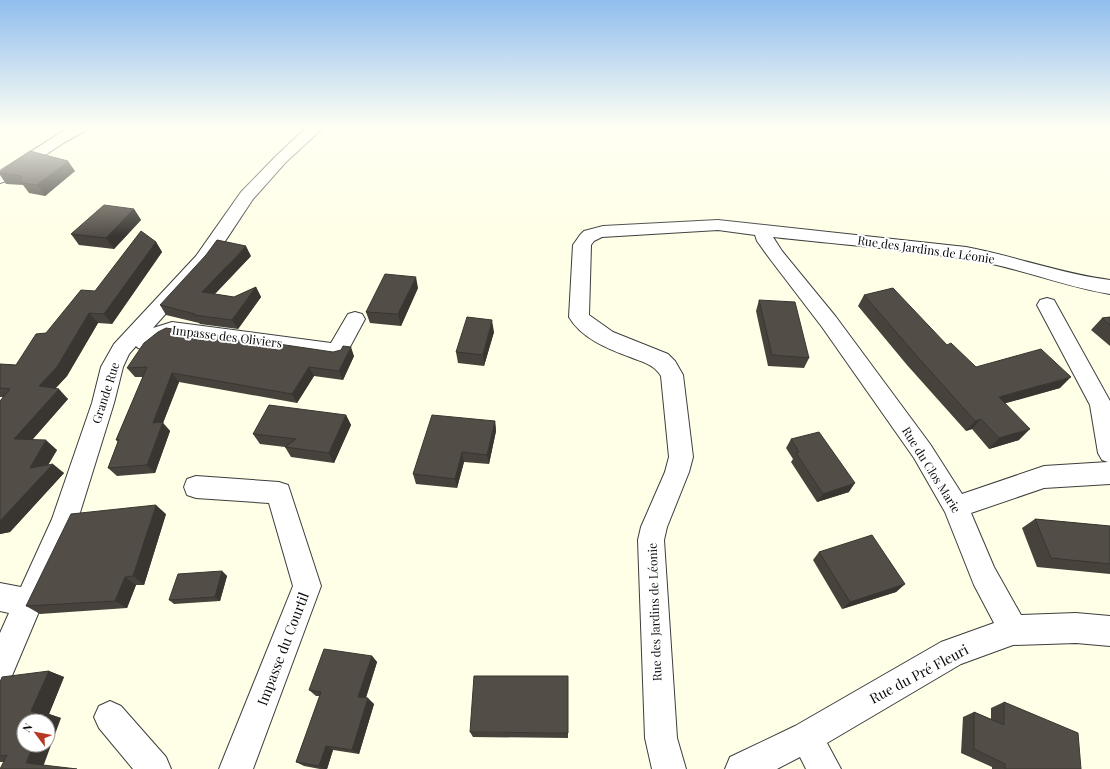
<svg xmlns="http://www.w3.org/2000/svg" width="1110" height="769" viewBox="0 0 1110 769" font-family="'Playfair Display',serif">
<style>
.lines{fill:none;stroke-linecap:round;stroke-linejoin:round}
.minor-casing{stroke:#3d3d3d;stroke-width:2}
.minor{fill:#fff;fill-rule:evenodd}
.wall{fill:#47423c}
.shaded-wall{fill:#393631}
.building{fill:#524d46;stroke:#393631}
.labels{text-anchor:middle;stroke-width:4;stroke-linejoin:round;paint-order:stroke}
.street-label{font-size:12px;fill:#0a0a0a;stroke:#fff}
.near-street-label{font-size:14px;fill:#0a0a0a;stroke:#fff}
</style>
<rect width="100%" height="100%" fill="#ffffe7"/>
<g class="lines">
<g class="minor-casing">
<path id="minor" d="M68,128H87L85,131L65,142L6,181L0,183V171Z
M306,128H323L286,162L253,199L210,264L153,328L172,322L331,343L348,314L355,312L362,314L365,319L344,358L337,360L172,336C169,338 163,338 160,341C150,347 152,353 138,348L136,346L129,354L123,367L114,403L78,519L11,678L0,682V633L9,613L0,611V583L21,587L52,519L92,403L101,367L114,344L196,256L241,192L276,156Z
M718,220L966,247C1015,256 1061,274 1110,280V294C1061,286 1015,266 966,259C902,249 837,244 773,237L782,251L836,317L930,444L962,494L1044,466L1108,462L1102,460L1098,453L1090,405L1037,305L1040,300L1047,298L1054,300L1110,401V484L1044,488L971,513L994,567L1021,615L1076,613L1110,616V646L1076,643L1013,645L961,664L827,743L841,769H806L800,757L777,769H725L730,757L795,726L941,642L994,623L974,585L945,512L914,458L822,327L770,259L757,241L755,235L718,230L602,237L594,241L591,245L589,315L613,332L668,354L675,361L683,375L693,457L689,472L667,527L664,540L677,738L686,769H652L645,738L638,540L641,527L665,472L669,457L661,376C654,364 642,362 630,357C608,349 581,338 569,317L573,245L580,235L584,231L603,226Z
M196,476L279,482L288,485L321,586L253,769H219L293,586L269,503L196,498L187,495L184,487L187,479Z
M110,701L121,706L166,757L171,769H133L99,728L94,717L99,706Z"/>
</g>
<use href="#minor" class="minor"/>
</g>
<path class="wall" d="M75,171L45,196L29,193L23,185L6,184L0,175V172Z
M134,209L141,220L114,249L79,245L71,234Z
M156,242L162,252L112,324L98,323L67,376L55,389L68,399L32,440L57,450L48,465L64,473L10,532L0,534V401L3,397H0V364L16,365L46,333L95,291Z
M251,256L215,294L234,297L256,287L261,297L238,329L200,324L199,323L166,315L160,305Z
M418,288L401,326L370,323L366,312Z
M864,295L947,345L976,367L1060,388L1005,403L1019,440L989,449L972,429L966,431L907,365L858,306Z
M759,300L809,358L804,368L768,366L756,311Z
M1110,317V346L1091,330L1102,318Z
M494,332L484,366L458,363L456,352Z
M220,336L223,340L354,356L343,380L314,376L297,403L179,382L163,423L170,431L155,473L117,476L108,468L118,442L116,440L143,377H135L127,368Z
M346,415L351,425L334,463L291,457L285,447L260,444L253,434Z
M495,421L496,431L489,464L464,462L457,488L416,484L413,474Z
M791,439L849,492L817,502L791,462L793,459L786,448Z
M166,514L144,585H136L127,608L40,614L26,606Z
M1035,519L1110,526V574L1037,567L1022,528Z
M819,552L905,584L896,592L842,609L813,560Z
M222,571L227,576L220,601L174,604L169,600Z
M372,656L377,662L366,698L374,704L359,754L333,750L327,769H320L304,766L296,762L320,696H316L309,690Z
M49,671L64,677L49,714L61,718L4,762H0V682Z
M1004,702L1081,769H992V767L961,753L963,717L974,712L991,719V708Z
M470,732L568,733V738L473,737Z"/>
<path class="shaded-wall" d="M68,161L75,171L45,196L37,185Z
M134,209L141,220L114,249L106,238Z
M156,242L162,252L112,324L104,314Z
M246,246L251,256L208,301L202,292Z
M416,277L418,288L401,326L398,314Z
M256,287L261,297L238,329L232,320Z
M89,313L98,323L67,376L48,396L39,386Z
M492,320L494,332L484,366L483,355Z
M220,336L226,345L218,339Z
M351,347L354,356L343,380L339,371Z
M309,367L314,376L297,403L292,394Z
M172,373L179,382L163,423L170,431L155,473L147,465L153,423Z
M1071,377L1060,388L989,408L999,397Z
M59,389L68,399L25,448L14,439Z
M346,415L351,425L334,463L329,453Z
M981,419L972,429L966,431L975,421Z
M495,421L496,431L489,464L487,455Z
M1030,429L1019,440L989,449L999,438Z
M46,440L57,450L41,477L30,468Z
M462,452L464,462L457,488L455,479Z
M53,464L64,473L10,532L0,534V521Z
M855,483L849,492L817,502L823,494Z
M156,505L166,514L144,585L133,576Z
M222,571L227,576L220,601L215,597Z
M125,577L136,585L127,608L115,601Z
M905,584L896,592L842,609L850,602Z
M372,656L377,662L364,703L358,697Z
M49,671L64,677L49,714L61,718L43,767L26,763L33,745H48V721H42L38,714L31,711Z
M368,698L374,704L359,754L352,750Z
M326,746L333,750L327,769H324L319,766Z"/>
<path class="building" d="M30,151L68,161L37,185L21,183V176L0,173V172Z
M104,205L134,209L106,238L71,234Z
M141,231L156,242L104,314L89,313L57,367L39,386L59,389L14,439L46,440L30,468L53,464L0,521V401L10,389L0,388V364L16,365L36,334L46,333L81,290L95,291Z
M217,240L246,246L202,292L234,297L256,287L232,320L194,315L195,314L160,305L206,255Z
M385,274L416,277L398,314L366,312Z
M893,288L947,345L951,343L976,367L1041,349L1071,377L999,397L1030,429L999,438L981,419L975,421L915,354L864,295Z
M759,300L795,302L809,358L772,355Z
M467,317L492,320L483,355L456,352Z
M1110,317V325L1102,318Z
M166,328L220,336L218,339L265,342L333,352L341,350L343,346L351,347L339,371L309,367L292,394L172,373L153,423L163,422L147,465L108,468L119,439L116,440L147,367L127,368L144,343L158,332Z
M269,405L346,415L329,453L285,447L296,439L253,434Z
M432,415L495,421L487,455L462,452L455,479L413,474Z
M819,432L855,483L823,494L796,453L799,452L791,439Z
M156,505L133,576L125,577L115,601L26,606L71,514Z
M1035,519L1110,526V564L1051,558Z
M872,535L905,584L850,602L819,552Z
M222,571L215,597L169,600L178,574Z
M324,649L372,656L358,697L368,698L352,750L326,746L319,766L296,762L321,692L309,690Z
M49,671L31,711L38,714L45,713L42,721H24V745H33L26,763L77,769H0L7,755L0,756V682L2,677Z
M474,676H568V733L470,732Z
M1004,702L1078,733L1081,769H1005V764L974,749V712L1004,725Z"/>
<linearGradient id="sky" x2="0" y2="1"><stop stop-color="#90beee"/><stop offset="0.54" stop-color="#fffff4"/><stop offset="1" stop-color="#fffff4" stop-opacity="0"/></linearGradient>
<rect width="1110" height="236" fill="url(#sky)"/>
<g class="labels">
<g class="street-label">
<text transform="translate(926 250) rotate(8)" y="4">Rue des Jardins de Léonie</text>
<text transform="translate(227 337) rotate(7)" y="4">Impasse des Oliviers</text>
<text transform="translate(106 393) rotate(-72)" y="4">Grande Rue</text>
<text transform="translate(931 470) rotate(58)" y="4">Rue du Clos Marie</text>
<text transform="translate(655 612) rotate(-92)" y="4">Rue des Jardins de Léonie</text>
</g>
<g class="near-street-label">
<text transform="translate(283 649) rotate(-69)" y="5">Impasse du Courtil</text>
<text transform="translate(919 674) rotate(-28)" y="5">Rue du Pré Fleuri</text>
</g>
</g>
<g transform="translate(36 733) rotate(302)"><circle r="19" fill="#ffffff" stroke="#9d9d9d"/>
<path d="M0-3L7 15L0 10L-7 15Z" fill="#b93823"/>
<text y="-6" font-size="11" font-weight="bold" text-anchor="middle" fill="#0a0a0a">N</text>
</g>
</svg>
